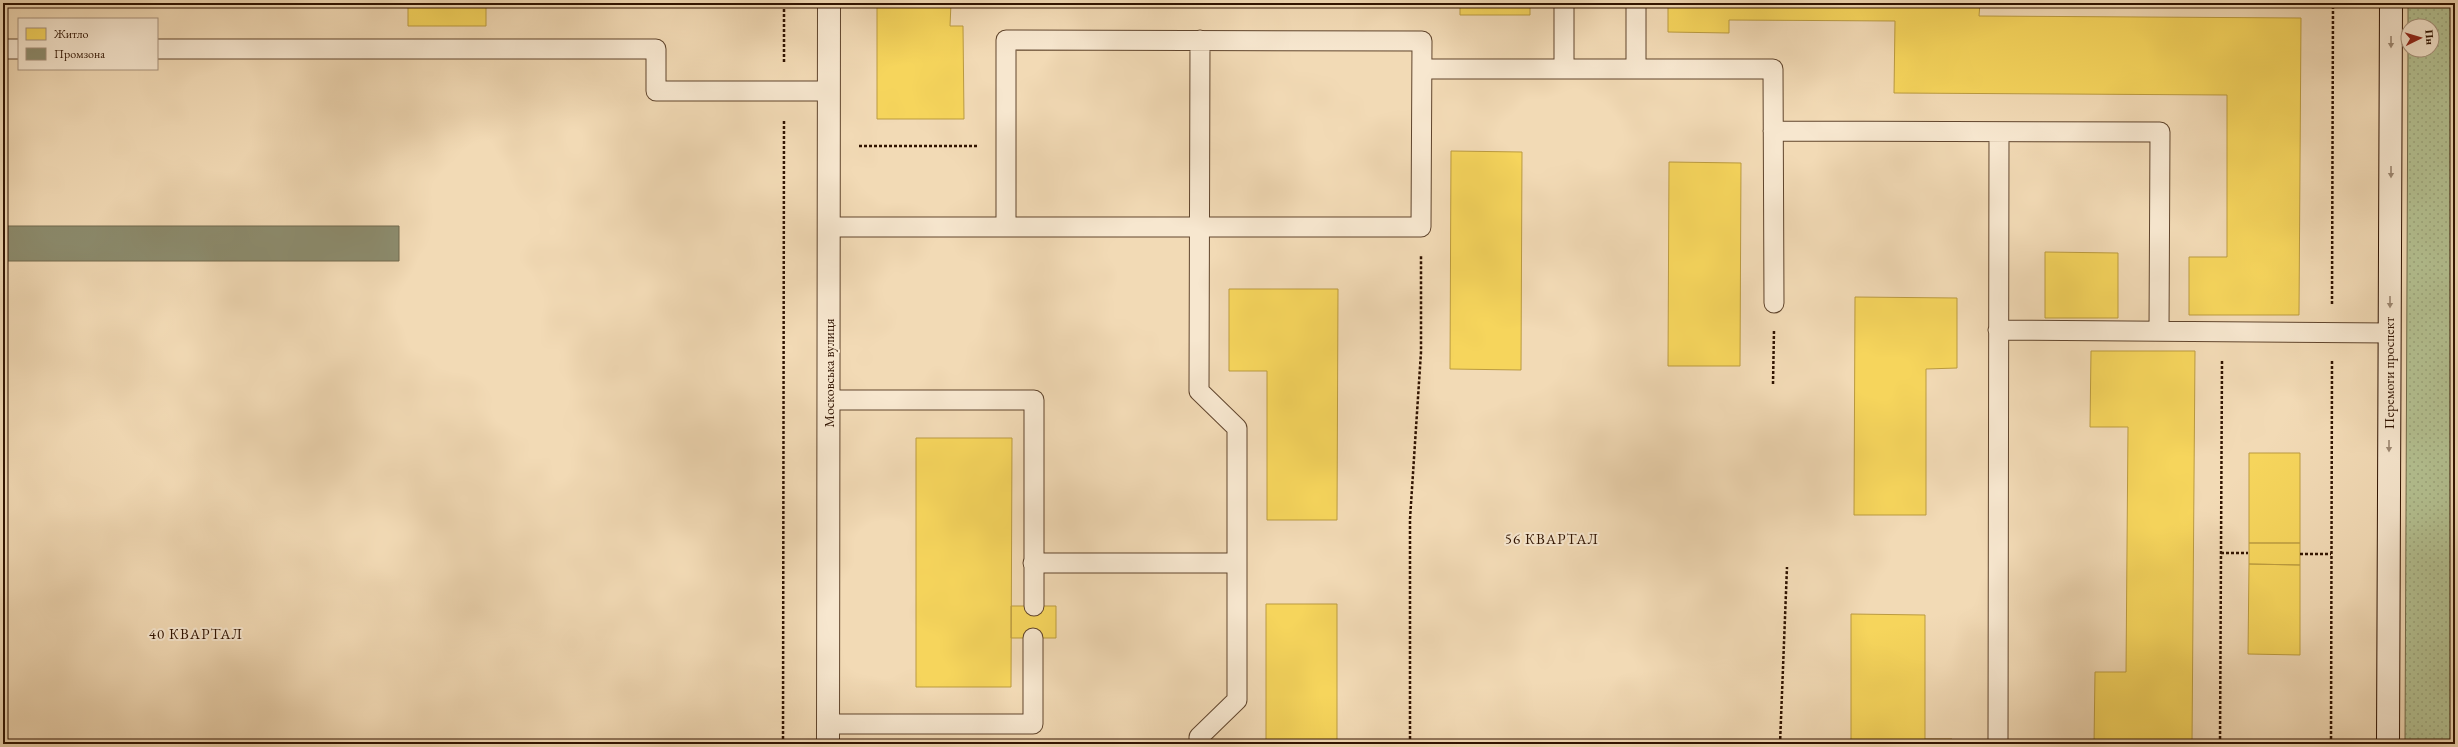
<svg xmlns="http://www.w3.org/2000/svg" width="2458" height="747" viewBox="0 0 2458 747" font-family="'EB Garamond',serif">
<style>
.park{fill:url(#park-dots);stroke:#726a49}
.homes{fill:#f6d55c;stroke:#bb9b40}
.industry{fill:#8c8c6e;stroke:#70684d}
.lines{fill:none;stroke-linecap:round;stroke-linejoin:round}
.lane-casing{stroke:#60452d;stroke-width:21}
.street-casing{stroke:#60452d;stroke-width:24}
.secondary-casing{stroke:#301300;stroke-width:24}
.path{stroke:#301300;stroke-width:2.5;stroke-dasharray:3 2;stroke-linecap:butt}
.lane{stroke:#f7e7cf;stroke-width:19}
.street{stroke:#f7e7cf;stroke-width:22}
.secondary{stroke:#f7e7cf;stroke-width:22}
.oneway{fill:#9d8872}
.labels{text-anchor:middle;stroke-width:4;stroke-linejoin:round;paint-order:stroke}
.street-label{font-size:14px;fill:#301300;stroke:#f7e7cf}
.neighbourhood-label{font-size:15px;letter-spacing:1px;fill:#301300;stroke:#f7e7cf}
</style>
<defs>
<pattern id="park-dots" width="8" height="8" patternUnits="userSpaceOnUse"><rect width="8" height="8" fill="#b4c192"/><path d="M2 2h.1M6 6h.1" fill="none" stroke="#9ba57c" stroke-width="1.8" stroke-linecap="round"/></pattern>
</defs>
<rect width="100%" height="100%" fill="#f2dab5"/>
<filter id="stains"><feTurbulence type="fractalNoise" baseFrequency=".005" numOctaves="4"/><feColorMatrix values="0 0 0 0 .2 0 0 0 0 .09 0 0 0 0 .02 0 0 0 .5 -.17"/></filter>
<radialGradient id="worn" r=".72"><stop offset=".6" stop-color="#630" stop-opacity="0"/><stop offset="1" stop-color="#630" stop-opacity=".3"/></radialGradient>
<path class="park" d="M2408,3H2455V744H2405L2408,50H2432V26H2408Z"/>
<path class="homes" d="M3,3H486V26H408V7H3Z
M877,3H951L950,26H963L964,119H877Z
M1460,3H1530V15H1460Z
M1668,3H1980L1979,16L2301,18L2299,315H2189V257H2227V95L1894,93L1895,21L1729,20V33L1668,32Z
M1451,151L1522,152L1521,370L1450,369Z
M1669,162L1741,163L1740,366H1668Z
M2045,252L2118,253V318H2045Z
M1229,289H1338L1337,520H1267V371H1229Z
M1855,297L1957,298V368L1926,369V515H1854Z
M2091,351H2195L2192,744H2094L2095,672H2126L2128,427H2090Z
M916,438H1012L1011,687H916Z
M2249,453H2300V543H2249Z
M2249,543H2300V565L2249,564Z
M2249,564L2300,565V655L2248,654Z
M1266,604H1337V744H1266Z
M1011,606H1056V638H1011Z
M1851,614L1925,615V739H1952V744H1851Z"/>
<path class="industry" d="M3,226H399V261H3Z"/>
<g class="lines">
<g class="lane-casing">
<path id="lane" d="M3,49H19
M157,49H656V91H829
M1422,69H1773L1774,303
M1564,69V3
M1636,69V3
M1773,131L2160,132L2159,331
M829,227H1421L1422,41L1006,40V227
M1998,330L2390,333
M828,400H1034V606
M1033,563H1237
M828,724H1033V638
M1199,744V737L1237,700V428L1199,391L1200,40
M1998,744L1999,132"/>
</g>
<g class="street-casing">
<path id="street" d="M828,744L829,3"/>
</g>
<g class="secondary-casing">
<path id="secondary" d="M2388,744L2391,3"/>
</g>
<path class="path" d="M784,62V3
M859,146H978
M2332,304L2333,3
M1773,384L1774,330
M2221,553H2248
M2300,554H2331
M783,744L784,119
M1410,744V519L1421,352V256
M1780,744L1787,567
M2220,744L2222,360
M2331,744L2332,361"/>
<use href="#lane" class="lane"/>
<use href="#street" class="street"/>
<use href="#secondary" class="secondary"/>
</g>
<defs><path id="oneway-solid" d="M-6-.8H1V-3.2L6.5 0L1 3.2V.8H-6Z"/></defs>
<g class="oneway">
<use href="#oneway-solid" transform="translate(2391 42) rotate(90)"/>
<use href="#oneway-solid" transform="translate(2391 172) rotate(90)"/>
<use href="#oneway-solid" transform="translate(2390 302) rotate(90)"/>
<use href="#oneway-solid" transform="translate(2389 446) rotate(90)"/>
</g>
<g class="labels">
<g class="street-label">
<text transform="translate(829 373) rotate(-90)" y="5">Московська вулиця</text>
<text transform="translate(2389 373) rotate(-90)" y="5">Перемоги проспект</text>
</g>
<g class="neighbourhood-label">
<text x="1552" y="544">56 КВАРТАЛ</text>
<text x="196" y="639">40 КВАРТАЛ</text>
</g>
</g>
<rect width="2458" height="747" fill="none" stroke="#f2dab5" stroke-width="16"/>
<rect x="4" y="4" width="2450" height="739" fill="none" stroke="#301300" stroke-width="2"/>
<rect x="8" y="8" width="2442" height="731" fill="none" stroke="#301300"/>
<rect x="18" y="18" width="140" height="52" fill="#f7e7cf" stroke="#a7927c"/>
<rect x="26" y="28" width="20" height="12" fill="#f6d55c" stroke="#a7927c"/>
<text x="54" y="38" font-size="12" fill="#301300">Житло</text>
<rect x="26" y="48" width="20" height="12" fill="#8c8c6e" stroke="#a7927c"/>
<text x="54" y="58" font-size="12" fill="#301300">Промзона</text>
<g transform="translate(2420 38) rotate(85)"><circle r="19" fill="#f7e7cf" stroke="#a7927c"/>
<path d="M0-3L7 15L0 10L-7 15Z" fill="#8f2418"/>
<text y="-6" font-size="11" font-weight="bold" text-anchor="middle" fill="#301300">Пн</text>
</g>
<rect width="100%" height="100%" filter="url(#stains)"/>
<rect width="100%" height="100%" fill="url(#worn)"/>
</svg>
